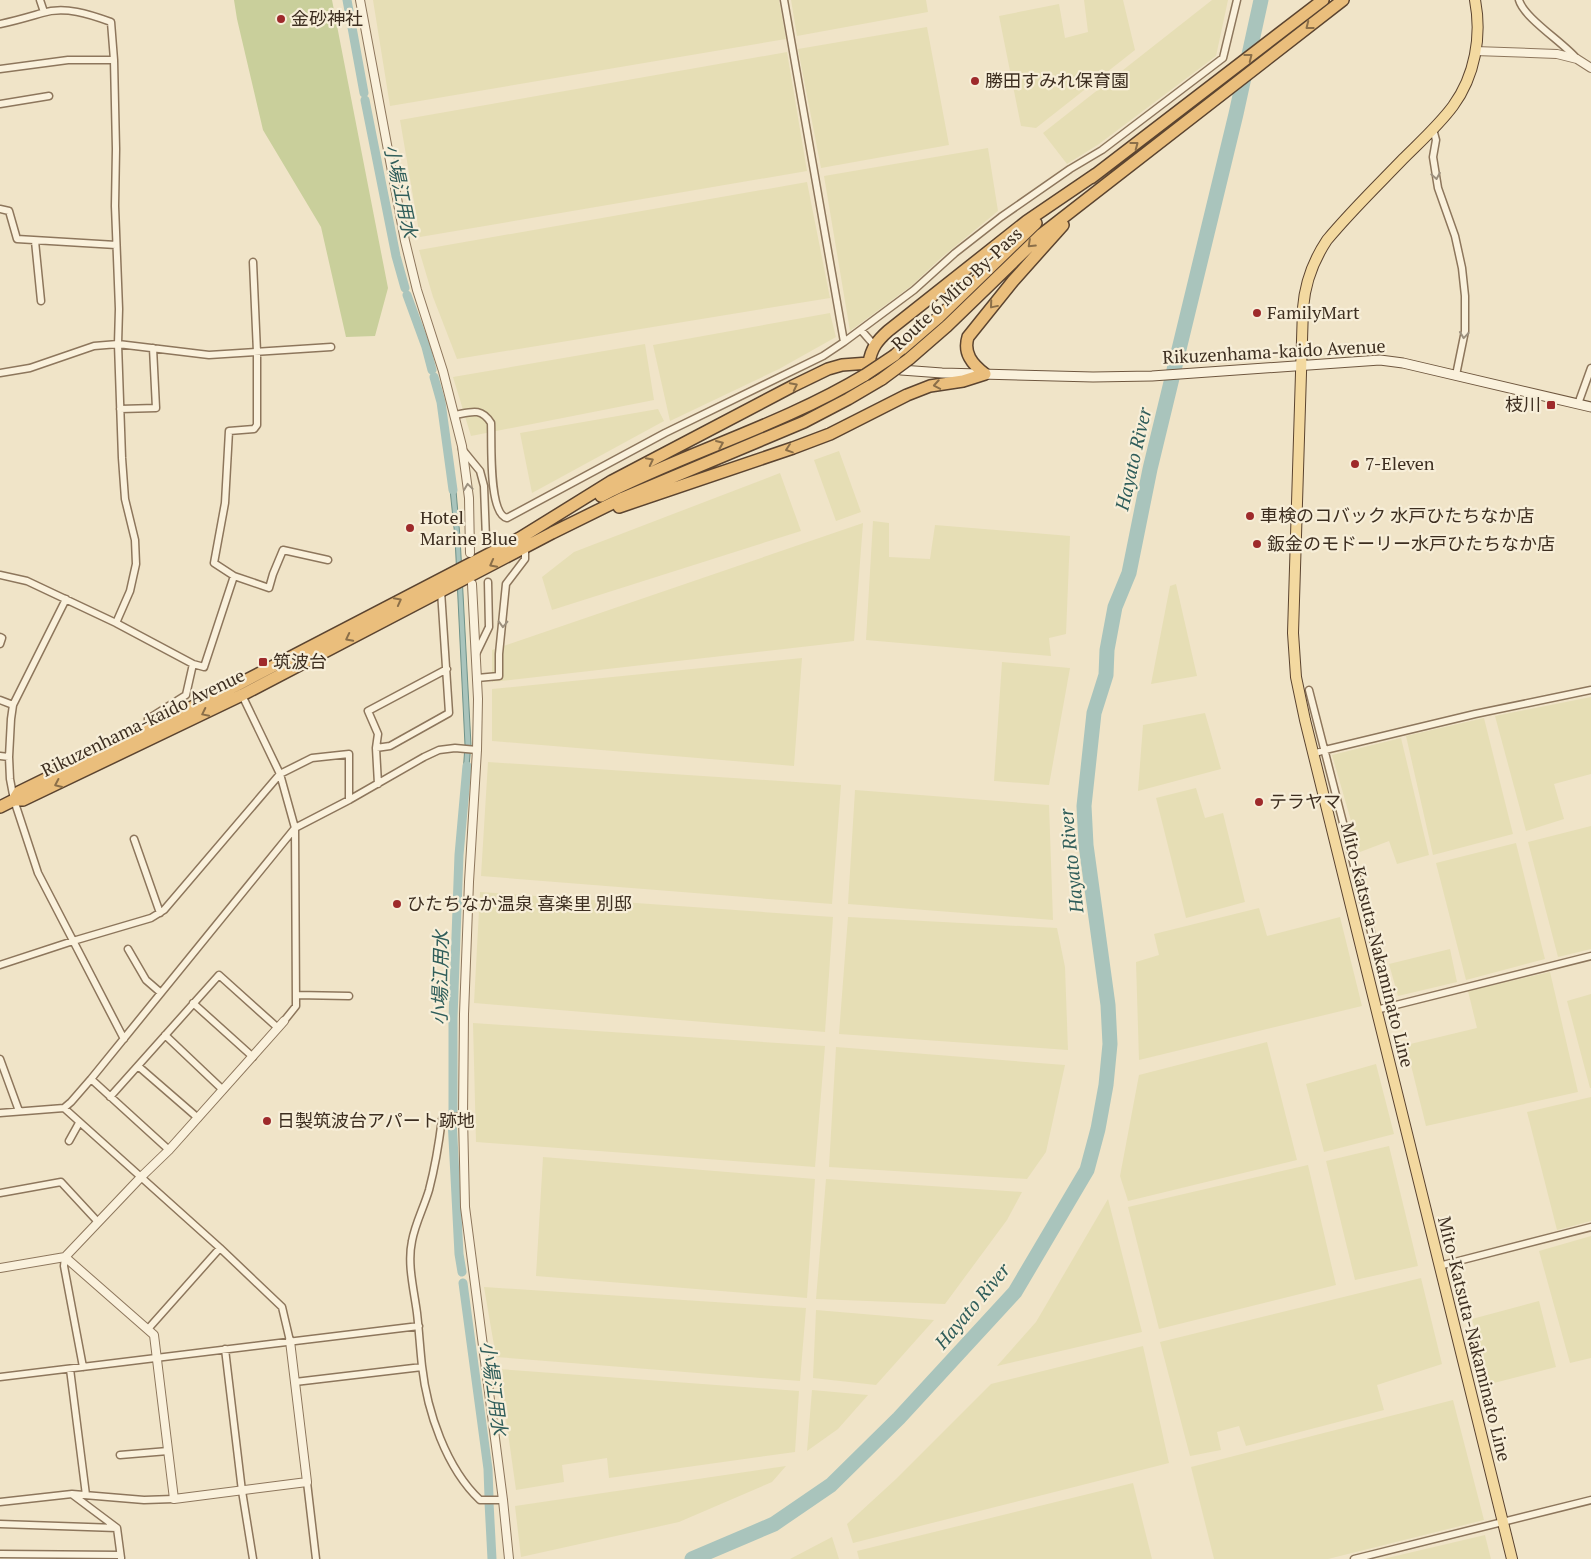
<svg xmlns="http://www.w3.org/2000/svg" width="1591" height="1559" viewBox="0 0 1591 1559" font-family="'PT Serif','Noto Sans JP',serif">
<style>
.farmland{fill:#e6deb5}
.green{fill:#c9cf9b}
.water{fill:#a9c4bc;stroke:#6f938a}
.lines{fill:none;stroke-linecap:round;stroke-linejoin:round}
.canal{stroke:#a9c4bc;stroke-width:9}
.river{stroke:#a9c4bc;stroke-width:15}
.minor-casing{stroke:#8d765c;stroke-width:9}
.tertiary-casing{stroke:#8d765c;stroke-width:10}
.secondary-casing{stroke:#6f573f;stroke-width:11}
.primary-casing{stroke:#5b4430;stroke-width:12}
.trunk-casing{stroke:#5b4430;stroke-width:14}
.minor{stroke:#faf1dc;stroke-width:6}
.tertiary{stroke:#faf1dc;stroke-width:8}
.secondary{stroke:#faf1dc;stroke-width:9}
.primary{stroke:#f3d9a0;stroke-width:10}
.trunk{stroke:#eabe7c;stroke-width:11}
.trunk-bridge-casing{stroke:#5b4430;stroke-width:14;stroke-linecap:butt}
.trunk-bridge{stroke:#eabe7c;stroke-width:11}
.oneway{stroke:#8b6f49}
.oneway2{stroke:#9c907e}
.poi-dot{fill:#9e2a2b;stroke:#f7eed8;stroke-width:2}
.labels{text-anchor:middle;stroke-width:4.5;stroke-linejoin:round;paint-order:stroke}
.poi-label{font-size:18px;fill:#3d2e20;stroke:#f7eed8;text-anchor:start}
.street-label{font-size:18px;fill:#3d2e20;stroke:#f7eed8}
.water-label{font-size:19px;font-style:italic;fill:#2f5d5a;stroke:#f7eed8}
</style>
<rect width="100%" height="100%" fill="#f0e4c8"/>
<path class="farmland" d="M373,0H779L786,39L390,106Z
M791,0H926L928,12L797,36Z
M1084,0H1123L1135,50L1036,128L1021,126L999,16L1059,4L1065,38L1088,32Z
M1212,0H1228L1216,56L1099,144L1067,164L1043,133Z
M927,27L949,145L821,168L798,49Z
M787,52L807,171L420,237L400,120Z
M988,148L998,211L941,258L911,286L850,331L824,176Z
M807,182L830,298L457,359L433,297L419,250Z
M830,313L836,337L779,369L670,421L653,345Z
M645,344L654,400L471,436L453,377Z
M658,409L664,421L532,493L520,433Z
M839,451L861,512L836,521L814,460Z
M780,473L801,531L552,610L542,577L574,552Z
M873,521L889,523V557L930,559L935,525L1070,536L1066,634L1049,638L1051,656L866,640Z
M863,523L854,641L492,682V650Z
M1176,584L1197,676L1151,684L1170,586Z
M802,658L794,766L492,741V689Z
M1002,662L1070,668L1049,785L994,781Z
M1591,697V774L1554,784L1564,819L1526,831L1495,716Z
M1205,713L1221,769L1138,791L1143,725Z
M1484,718L1513,834L1433,855L1406,736Z
M1401,738L1429,855L1397,864L1389,841L1360,852L1332,755Z
M488,762L841,785L832,904L481,876Z
M1196,788L1205,818L1223,813L1245,902L1186,918L1156,798Z
M855,790L1049,805L1053,920L848,904Z
M1591,826V949L1558,957L1528,842Z
M1516,843L1545,959L1466,980L1436,863Z
M480,892L833,917L825,1032L474,1003Z
M1259,908L1267,936L1340,917L1362,1006L1139,1060L1136,962L1159,955L1154,934Z
M848,917L1057,928L1065,967L1068,1050L839,1034Z
M1450,949L1457,982L1398,996L1389,964Z
M1550,972L1578,1092L1426,1126L1406,1045L1477,1028L1468,991Z
M1591,994V1088H1590L1567,1001Z
M473,1023L825,1046L815,1167L476,1142Z
M1267,1042L1297,1160L1128,1201L1120,1176L1139,1075Z
M836,1047L1065,1065L1046,1152L1027,1179L829,1167Z
M1376,1064L1394,1134L1324,1152L1306,1084Z
M1591,1097V1221L1557,1230L1527,1112Z
M1389,1146L1418,1266L1355,1280L1326,1161Z
M543,1157L815,1179L807,1298L536,1276Z
M1308,1165L1336,1285L1159,1329L1128,1207Z
M826,1179L1022,1192L1007,1220L945,1304L816,1299Z
M1108,1199L1142,1332L997,1366L1036,1322Z
M1591,1236V1358L1570,1363L1539,1251Z
M1421,1278L1442,1364L1377,1385L1384,1410L1246,1446L1239,1426L1217,1432L1221,1450L1190,1456L1160,1342Z
M484,1287L806,1308L800,1381L496,1357Z
M1539,1301L1556,1367L1490,1384L1472,1319Z
M816,1310L934,1320L876,1385L813,1378Z
M1143,1346L1169,1463L853,1543L847,1524L896,1479L991,1384Z
M499,1369L799,1391L795,1452L609,1478L607,1458L562,1465L564,1482L516,1490Z
M812,1390L868,1395L838,1429L807,1451Z
M1453,1400L1484,1520L1328,1559H1214L1191,1467Z
M786,1466L772,1482L679,1522L521,1557L515,1506Z
M1133,1483L1152,1559H859L857,1551Z
M1485,1535L1491,1559H1383Z
M832,1537L839,1559H790Z"/>
<path class="green" d="M234,0H332L388,288L375,336L346,337L321,227L263,130L237,19Z"/>
<path class="water" d="M455,479L460,537L471,745L468,776L463,775L465,745L455,537L449,480Z"/>
<g class="lines">
<path class="canal" d="M347,0L364,93
M365,100L396,256L405,288
M407,295L426,347L432,370
M434,377L441,402L453,490
M453,1113V1018L459,855L467,766
M452,1119L459,1254L462,1272
M463,1283L488,1469L489,1497
M489,1502L492,1559"/>
<path class="river" d="M692,1559L774,1524L831,1485L899,1418L1015,1292L1087,1170L1098,1129L1106,1085L1110,1044L1108,1005L1086,845L1084,806L1094,713L1106,675L1107,650L1115,607L1129,573L1150,469L1236,114L1261,0"/>
<g class="minor-casing">
<path id="minor" d="M40,0L44,12
M784,0L844,342
M1519,0C1524,18 1564,43 1577,59
M0,24C15,21 28,17 42,13C65,6 89,14 111,22L114,60L116,149L115,206L119,309L118,344L122,458L125,499L135,540L136,564L130,591L116,623
M0,69L68,60H114
M0,104L49,96
M1433,129L1436,140L1433,157L1438,188L1455,236L1462,268L1465,296V331L1456,375
M0,209L9,211L17,239L116,245
M35,241L41,301
M253,262L257,352V425L254,429L229,431L225,503L214,563L234,576L269,588L273,574L283,550L328,560
M861,330L874,345
M0,373L30,368L94,346L118,344L209,355L331,347
M1578,404L1591,368
M120,409L156,408L153,348
M455,415C471,412 481,407 491,423C492,441 488,514 507,518L665,433L823,356L844,342L914,290L955,253L1001,217L1070,169L1102,150L1223,58L1237,0
M462,449L480,471L484,486L486,539
M0,575L27,581L116,623L193,664L204,667L234,576
M66,599L13,705L11,719L9,757L10,779L14,800L38,873L124,1039
M0,637L2,638L0,644
M476,654L489,627L488,582
M477,678L499,676V654L506,584L525,559V547
M1309,690L1390,1006
M241,693L280,774L295,828L296,1006L284,1021
M0,700L13,705
M152,727L148,719L186,695L193,664
M376,748L390,746L449,713L441,591
M1313,754L1325,750L1475,714L1591,690
M0,756L9,757
M378,784L376,748L378,734L368,711L447,669
M134,839L160,913
M128,949L146,980L161,993
M0,965L73,941L151,918L164,910L280,774L312,758L349,754V800
M296,995L349,996
M193,1003L253,1057
M1376,1010L1591,956
M165,1035L223,1090
M0,1059L19,1111
M138,1066L198,1118
M91,1079L169,1150
M110,1097L219,975L278,1028
M64,1108L220,1248L282,1307L290,1341
M0,1113L64,1108L71,1102L91,1079L295,828L349,800L424,757L439,750L455,748L477,750
M463,1116L449,1117L442,1119C439,1143 435,1167 429,1190C424,1207 415,1224 412,1241C407,1264 414,1290 417,1313C419,1330 420,1348 422,1366C427,1411 446,1468 480,1500H503
M69,1141L79,1123
M0,1193L61,1182L98,1222
M65,1257L64,1266L83,1367
M1439,1266L1591,1227
M148,1329L220,1248
M225,1349L242,1491L253,1559
M70,1369L86,1495
M0,1377L419,1326
M295,1382L422,1367
M120,1455L168,1451
M307,1482L316,1559
M73,1495L117,1528L121,1558
M0,1502L72,1494L144,1500L174,1499
M0,1524L117,1528
M0,1554L120,1555
M1354,1559L1591,1500"/>
</g>
<g class="tertiary-casing">
<path id="tertiary" d="M360,0L405,241L417,290L443,371L462,446L469,498L470,553
M1475,51L1557,54L1577,59L1591,68
M472,584L478,699L477,750L469,882L464,1014L463,1116L465,1207L503,1500L509,1559
M65,1257L154,1335L174,1499L307,1482L290,1341
M0,1268L65,1257L142,1176L169,1150L284,1021"/>
</g>
<g class="secondary-casing">
<path id="secondary" d="M877,364L901,370L942,373L1093,377L1152,376L1380,360L1403,363L1591,407"/>
</g>
<g class="primary-casing">
<path id="primary" d="M1475,0C1482,36 1475,76 1453,106C1439,125 1420,142 1403,159C1378,185 1351,211 1327,240C1313,261 1305,282 1303,308L1293,633L1296,677L1305,720L1512,1559"/>
</g>
<g class="trunk-casing">
<path id="trunk" d="M1091,178L1323,0
M895,355L939,317L1036,223
M909,359L947,326L1042,234L1343,0
M985,374C972,364 963,353 968,337L1013,281L1063,225
M601,496C687,452 782,425 865,375
M619,507L793,448L830,434L907,395L930,386L963,381L985,374
M14,800L19,792L237,685L520,538L612,481L793,386L828,369L842,365L869,363C871,348 878,340 888,331L1027,221L1096,174
M0,807L14,800H23L242,695L552,533L623,498L804,422L848,399L882,379"/>
</g>
<use href="#minor" class="minor"/>
<use href="#tertiary" class="tertiary"/>
<use href="#secondary" class="secondary"/>
<use href="#primary" class="primary"/>
<use href="#trunk" class="trunk"/>
<g class="trunk-bridge-casing">
<path id="trunk-bridge" d="M865,375L895,355
M882,379L909,359"/>
</g>
<use href="#trunk-bridge" class="trunk-bridge"/>
</g>
<defs><path id="oneway-chevron" d="M-2-3.5L2.5 0L-2 3.5" fill="none" stroke-width="1.6" stroke-linecap="round" stroke-linejoin="round" transform="scale(1.25)"/></defs>
<g class="oneway">
<use href="#oneway-chevron" transform="translate(1309 26) rotate(142)"/>
<use href="#oneway-chevron" transform="translate(1249 57) rotate(-38)"/>
<use href="#oneway-chevron" transform="translate(1135 145) rotate(-37)"/>
<use href="#oneway-chevron" transform="translate(1031 244) rotate(137)"/>
<use href="#oneway-chevron" transform="translate(993 305) rotate(130)"/>
<use href="#oneway-chevron" transform="translate(937 385) rotate(170)"/>
<use href="#oneway-chevron" transform="translate(794 386) rotate(-27)"/>
<use href="#oneway-chevron" transform="translate(720 444) rotate(-23)"/>
<use href="#oneway-chevron" transform="translate(789 449) rotate(161)"/>
<use href="#oneway-chevron" transform="translate(650 461) rotate(-27)"/>
<use href="#oneway-chevron" transform="translate(493 564) rotate(152)"/>
<use href="#oneway-chevron" transform="translate(398 601) rotate(-28)"/>
<use href="#oneway-chevron" transform="translate(349 638) rotate(153)"/>
<use href="#oneway-chevron" transform="translate(205 713) rotate(154)"/>
<use href="#oneway-chevron" transform="translate(58 784) rotate(155)"/>
</g>
<g class="oneway2">
<use href="#oneway-chevron" transform="translate(1436 176) rotate(80)"/>
<use href="#oneway-chevron" transform="translate(1464 335) rotate(96)"/>
<use href="#oneway-chevron" transform="translate(468 487) rotate(-98)"/>
<use href="#oneway-chevron" transform="translate(503 624) rotate(92)"/>
</g>
<g class="poi-dot">
<circle cx="281" cy="19" r="5"/>
<circle cx="975" cy="81" r="5"/>
<circle cx="1257" cy="313" r="5"/>
<rect x="1546" y="400" width="10" height="10" rx="2.5"/>
<circle cx="1355" cy="464" r="5"/>
<circle cx="1250" cy="516" r="5"/>
<circle cx="410" cy="528" r="5"/>
<circle cx="1257" cy="544" r="5"/>
<rect x="258" y="657" width="10" height="10" rx="2.5"/>
<circle cx="1259" cy="802" r="5"/>
<circle cx="397" cy="904" r="5"/>
<circle cx="267" cy="1121" r="5"/>
</g>
<g class="labels">
<g class="poi-label">
<text x="291" y="25">金砂神社</text>
<text x="985" y="87">勝田すみれ保育園</text>
<text x="1267" y="319">FamilyMart</text>
<text x="1541" y="411" text-anchor="end">枝川</text>
<text x="1365" y="470">7-Eleven</text>
<text x="1260" y="522">車検のコバック 水戸ひたちなか店</text>
<text x="420" y="524">Hotel<tspan x="420" dy="21">Marine Blue</tspan></text>
<text x="1267" y="550">鈑金のモドーリー水戸ひたちなか店</text>
<text x="273" y="668">筑波台</text>
<text x="1269" y="808">テラヤマ</text>
<text x="407" y="910">ひたちなか温泉 喜楽里 別邸</text>
<text x="277" y="1127">日製筑波台アパート跡地</text>
</g>
<g class="street-label">
<text transform="translate(957 289) rotate(-43)" y="6">Route 6 Mito By-Pass</text>
<text transform="translate(1274 352) rotate(-3)" y="6">Rikuzenhama-kaido Avenue</text>
<text transform="translate(143 723) rotate(-26)" y="6">Rikuzenhama-kaido Avenue</text>
<text transform="translate(1377 945) rotate(76)" y="6">Mito-Katsuta-Nakaminato Line</text>
<text transform="translate(1474 1339) rotate(76)" y="6">Mito-Katsuta-Nakaminato Line</text>
</g>
<g class="water-label">
<text transform="translate(401 191) rotate(78)" y="7">小場江用水</text>
<text transform="translate(1133 459) rotate(-77)" y="7">Hayato River</text>
<text transform="translate(1071 861) rotate(-96)" y="7">Hayato River</text>
<text transform="translate(440 978) rotate(-89)" y="7">小場江用水</text>
<text transform="translate(972 1306) rotate(-50)" y="7">Hayato River</text>
<text transform="translate(494 1388) rotate(82)" y="7">小場江用水</text>
</g>
</g>
</svg>
